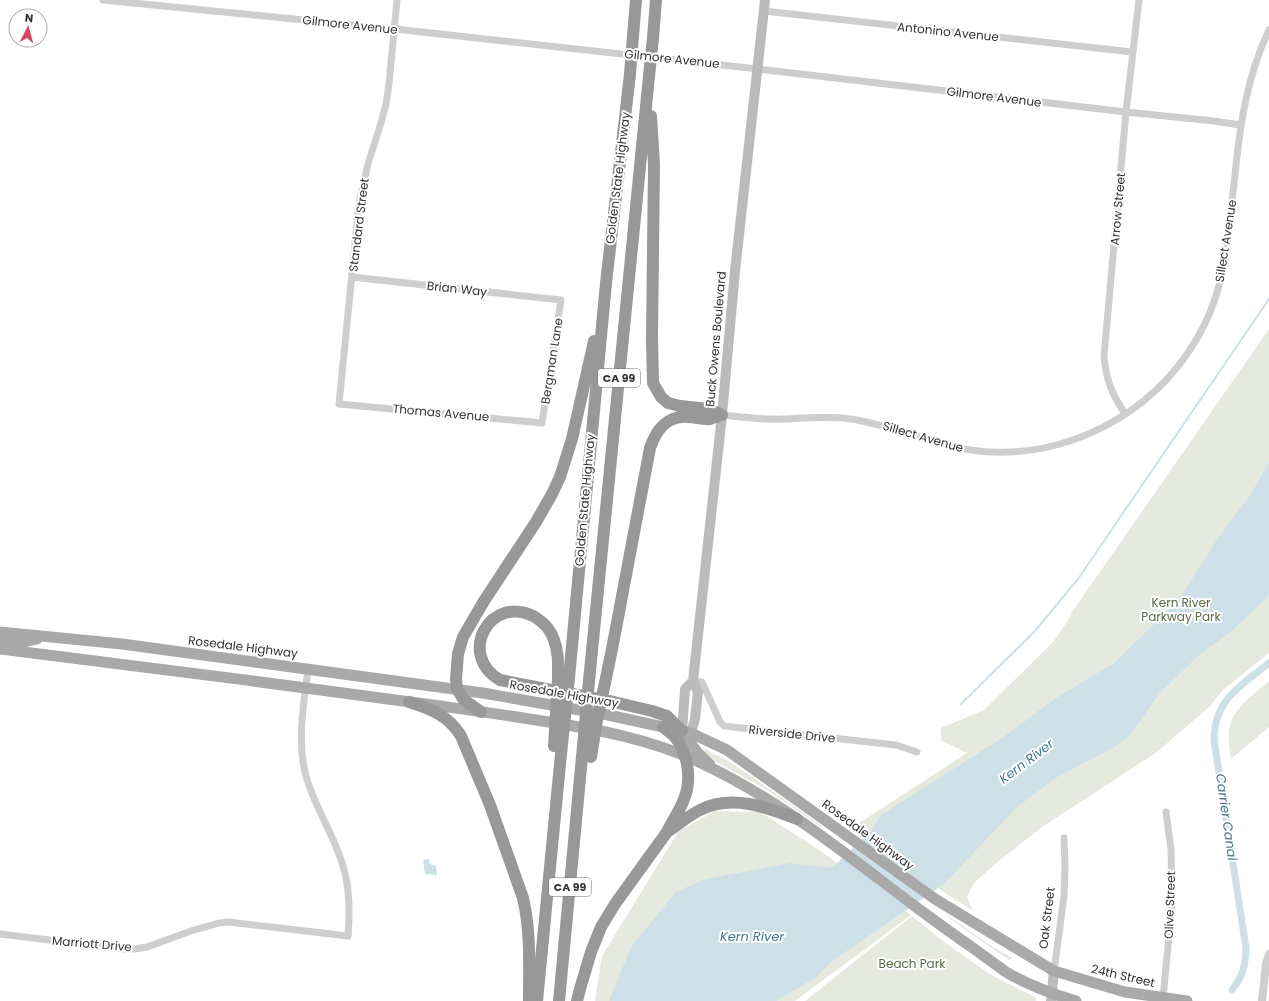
<svg xmlns="http://www.w3.org/2000/svg" width="1269" height="1001" viewBox="0 0 1269 1001" font-family="Poppins,sans-serif">
<style>
.green{fill:#e5e9de}
.water{fill:#cde0e8}
.lines{fill:none;stroke-linecap:round;stroke-linejoin:round}
.stream{stroke:#cde0e8;stroke-width:2}
.canal{stroke:#cde0e8;stroke-width:7}
.minor{stroke:#cecece;stroke-width:7}
.tertiary{stroke:#cecece;stroke-width:8}
.secondary{stroke:#bbb;stroke-width:10}
.primary{stroke:#a9a9a9;stroke-width:11}
.motorway{stroke:#989898;stroke-width:12}
.motorway-bridge{stroke:#989898;stroke-width:12}
.labels{text-anchor:middle;stroke-width:4;stroke-linejoin:round;paint-order:stroke}
.shield{fill:#fff;stroke:#6f6f6f;stroke-width:1}
.shield-label{font-size:11px;font-weight:bold;fill:#313131}
.street-label{font-size:12px;fill:#313131;stroke:#fff}
.park-label{font-size:12px;fill:#586943;stroke:#fff}
.water-label{font-size:13px;font-style:italic;fill:#47778c;stroke:#fff}
</style>
<rect width="100%" height="100%" fill="#fff"/>
<path class="green" d="M1269,329V653L1223,690L1209,707L1157,752L1042,827L995,864L974,883L967,897L972,910L948,895L853,827L967,753L941,740V728L984,710L1053,642L1071,616L1070,615Z
M1269,681V727L1231,759C1230,751 1228,742 1229,734C1229,710 1253,695 1269,681Z
M705,749L735,765L822,826L821,827L767,790L711,759L703,752Z
M715,811L760,812L819,850L911,915L795,1001H595L602,956L678,832Z
M912,916L943,941L991,975L1035,997L1036,1001H805Z
M950,917L987,943L1012,958L1010,960L987,945L949,918Z"/>
<path class="water" d="M1269,462V595L1232,631L1199,655L1160,693L1130,735L1113,748L1057,777L1017,807L944,884L831,962L816,977L776,1001H609L631,947L676,892L705,879L790,863L832,868L871,831L881,815L1002,738L1056,698L1114,663L1178,601L1218,538L1251,494Z
M429,859L430,864L436,866L437,875L425,874L423,860Z"/>
<g class="lines">
<path class="stream" d="M961,704L1035,631L1078,579L1269,299"/>
<path class="canal" d="M1232,990C1244,974 1245,967 1246,948L1214,740C1214,699 1241,686 1269,663"/>
<path class="minor" d="M103,0L395,29L758,69L1126,112L1214,121L1240,125
M764,11L1132,52
M352,277L561,300L542,423L339,404L359,203L368,164L381,123L386,104L389,84L397,0
M1125,414C1112,394 1106,380 1104,356L1126,112L1139,0
M722,415C742,417 762,420 783,419C806,418 828,416 850,419C894,425 934,446 978,451C1065,460 1152,415 1196,340C1212,314 1221,284 1226,254C1229,228 1232,201 1235,175C1240,125 1247,76 1269,30
M693,681L702,682L720,722L724,726L896,745L917,752
M0,934L123,949H135L147,947L191,931L219,923L229,922L348,936C350,909 350,883 340,857C330,828 312,802 305,772C297,738 304,703 308,669
M1054,971L1064,896L1065,866L1064,838
M1163,998L1172,904L1171,849L1166,812"/>
<path class="tertiary" d="M1262,1001L1266,964L1269,954"/>
<path class="secondary" d="M682,731L685,689L693,681
M691,733L695,719L698,692L693,681L722,415L735,271L765,0
M1051,1001L1054,971"/>
<path class="primary" d="M0,632L122,644L483,693L608,715L691,733L727,750L935,899L1054,971L1125,992L1187,1001
M0,641L19,643L37,639
M0,649C144,667 289,685 433,705C469,710 506,715 542,721C596,729 650,739 699,762C779,799 847,855 916,907C935,921 954,935 973,948C984,956 995,964 1006,972C1028,985 1052,994 1076,1001
M682,731L697,752L710,765"/>
<path class="motorway" d="M633,36L636,0
M653,38L656,0
M651,116L654,164L652,339L653,383L661,397L668,403L680,406L709,409L722,415
M569,678L606,283L630,74
M558,680C558,666 559,653 554,640C551,630 543,622 535,617C491,593 456,654 500,680L614,702L652,711L667,716L682,731
M589,681L649,76
M605,683L613,644L650,448C656,430 668,415 688,417C695,417 703,420 710,419C714,418 718,416 722,415
M409,702C431,709 448,715 461,736L490,805L523,898C531,932 529,966 529,1001
M481,712L464,700L457,689L456,679L458,654L463,637L484,601L536,522L552,494L560,477L572,439L594,341
M667,832C678,825 688,816 700,810C731,794 767,807 797,819
M537,1001L561,754
M559,1001L582,757
M577,1001L580,989L591,952L601,927L615,904L667,832C672,821 680,811 684,799C692,780 688,753 675,737C671,733 667,730 663,727"/>
<path class="motorway-bridge" d="M630,74L633,36
M649,76L653,38
M554,746L558,680
M561,754L569,678
M582,757L589,681
M591,757L597,720L605,683"/>
</g>
<g class="labels">
<g class="shield">
<rect x="598" y="369" width="42" height="18" rx="3"/>
<rect x="549" y="878" width="42" height="18" rx="3"/>
</g>
<g class="shield-label">
<text x="619" y="382">CA 99</text>
<text x="570" y="891">CA 99</text>
</g>
<g class="street-label">
<text transform="translate(350 25) rotate(6)" y="4">Gilmore Avenue</text>
<text transform="translate(948 32) rotate(6)" y="4">Antonino Avenue</text>
<text transform="translate(672 59) rotate(6)" y="4">Gilmore Avenue</text>
<text transform="translate(994 97) rotate(7)" y="4">Gilmore Avenue</text>
<text transform="translate(618 178) rotate(-83)" y="4">Golden State Highway</text>
<text transform="translate(1118 209) rotate(-85)" y="4">Arrow Street</text>
<text transform="translate(359 225) rotate(-83)" y="4">Standard Street</text>
<text transform="translate(1226 241) rotate(-81)" y="4">Sillect Avenue</text>
<text transform="translate(457 289) rotate(6)" y="4">Brian Way</text>
<text transform="translate(716 339) rotate(-85)" y="4">Buck Owens Boulevard</text>
<text transform="translate(552 361) rotate(-81)" y="4">Bergman Lane</text>
<text transform="translate(441 413) rotate(5)" y="4">Thomas Avenue</text>
<text transform="translate(923 437) rotate(16)" y="4">Sillect Avenue</text>
<text transform="translate(585 500) rotate(-85)" y="4">Golden State Highway</text>
<text transform="translate(243 647) rotate(7)" y="4">Rosedale Highway</text>
<text transform="translate(564 694) rotate(10)" y="4">Rosedale Highway</text>
<text transform="translate(792 734) rotate(6)" y="4">Riverside Drive</text>
<text transform="translate(868 835) rotate(36)" y="4">Rosedale Highway</text>
<text transform="translate(1170 905) rotate(-88)" y="4">Olive Street</text>
<text transform="translate(1047 918) rotate(-83)" y="4">Oak Street</text>
<text transform="translate(92 944) rotate(5)" y="4">Marriott Drive</text>
<text transform="translate(1123 976) rotate(13)" y="4">24th Street</text>
</g>
<g class="park-label">
<text x="1181" y="607">Kern River<tspan x="1181" dy="14">Parkway Park</tspan></text>
<text x="912" y="968">Beach Park</text>
</g>
<g class="water-label">
<text transform="translate(1026 761) rotate(-37)" y="5">Kern River</text>
<text transform="translate(1227 817) rotate(82)" y="5">Carrier Canal</text>
<text x="752" y="941">Kern River</text>
</g>
</g>
<g transform="translate(28 28) rotate(6)"><circle r="19" fill="#ffffff" stroke="#adadad"/>
<path d="M0-3L7 15L0 10L-7 15Z" fill="#d3485f"/>
<text y="-6" font-size="11" font-weight="bold" text-anchor="middle" fill="#313131">N</text>
</g>
</svg>
